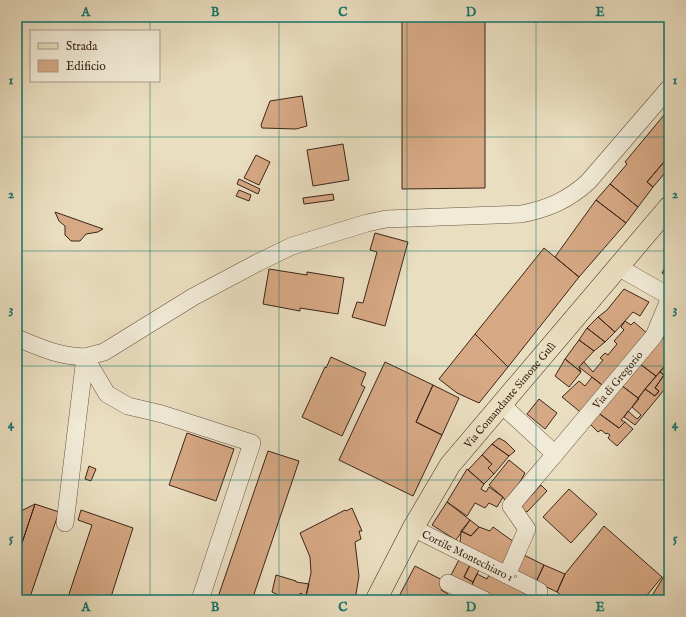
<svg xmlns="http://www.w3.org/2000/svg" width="686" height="617" viewBox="0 0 686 617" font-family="'IM FELL English',serif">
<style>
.building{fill:#d6a884;stroke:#3c2518;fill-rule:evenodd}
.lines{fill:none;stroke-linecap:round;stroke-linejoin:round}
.minor-casing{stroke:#685342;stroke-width:18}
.major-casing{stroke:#3c2518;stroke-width:22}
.minor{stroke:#f1ead6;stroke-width:17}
.major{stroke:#eadec0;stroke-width:21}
.grid{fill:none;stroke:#0f766e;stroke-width:1;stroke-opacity:0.55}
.labels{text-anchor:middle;stroke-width:4;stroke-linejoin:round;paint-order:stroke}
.street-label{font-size:11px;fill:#3c2518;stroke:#f1ead6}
.neatline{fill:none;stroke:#0f766e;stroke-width:1.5}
.grid-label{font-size:13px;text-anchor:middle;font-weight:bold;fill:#0f766e}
</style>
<rect width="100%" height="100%" fill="#eadec0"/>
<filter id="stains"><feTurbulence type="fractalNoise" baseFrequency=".005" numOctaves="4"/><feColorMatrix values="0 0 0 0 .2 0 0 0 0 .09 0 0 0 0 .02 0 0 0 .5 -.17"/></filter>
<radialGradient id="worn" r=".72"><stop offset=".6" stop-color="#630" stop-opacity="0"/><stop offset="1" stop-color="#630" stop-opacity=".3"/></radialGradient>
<path class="building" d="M402,17H485V188L402,189Z
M302,96L307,126L296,129L262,128L261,125L270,101Z
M669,109V156L647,182L653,187L638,207L610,184L627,164L625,162Z
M343,144L349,180L313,186L307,150Z
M256,155L270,162L259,185L244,178Z
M669,156V168L653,187L647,182Z
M239,179L260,189L258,194L237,184Z
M610,184L638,207L626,223L596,200Z
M239,190L251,195L249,201L236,196Z
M333,194L334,200L304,204L303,198Z
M596,200L626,223L579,277L555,257Z
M55,212L103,229L98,232L86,234L80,241H71L65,235V226L59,221Z
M375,233L408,242L385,326L352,317L357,302L363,303L377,252L370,250Z
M544,248L579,277L508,367L475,334Z
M669,260V277L662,273Z
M269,269L307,275V272L344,278L338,314L300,308V311L263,304Z
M624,289L649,302L640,316L633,312L615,332L598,317L607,310Z
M598,317L615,332L605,342L587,328Z
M625,321L631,325L634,322L649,335L606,388L579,367L584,362L593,372L603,360L600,358L605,353L608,355L617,344L614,341L624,330L621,327Z
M669,322V344L660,334Z
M587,328L605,342L594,351L579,340Z
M475,334L508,367L479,403L457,393L439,379Z
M660,334L669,344V361L656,376L640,364Z
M579,340L594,351L579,367L581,372L565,359Z
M331,357L366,373L361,385L365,387L342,436L302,417L325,367L326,368Z
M565,359L581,372L569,387L555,376Z
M669,361V384L635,425L624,417L628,411L637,419L641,415L632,407L645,389L655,396L659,391L655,388L664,375L660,372Z
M385,362L433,385L416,422L442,435L413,496L339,460Z
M640,364L656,376L638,398L621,385Z
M660,372L664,375L655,388L659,391L655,396L645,389Z
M592,377L606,388L584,415L562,397L579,381L585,386Z
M433,385L459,398L442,435L416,422Z
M621,385L639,399L621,420L625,422L619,428L597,412Z
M539,399L557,413L545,429L527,414Z
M597,412L619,428L625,422L633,429L617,446L608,438L610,435L607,433L606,434L601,430L598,432L589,423Z
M187,433L234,449L216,501L169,485Z
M499,438L506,442L515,451L509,456L492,444Z
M492,444L509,456L494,474L488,468L492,464L482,455Z
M268,451L299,461L295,473L252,600H217Z
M482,455L492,464L488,468L494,474L484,484L468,470Z
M509,460L525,473L507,504L503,497L489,485Z
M89,466L96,469L91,481L85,479Z
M467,469L484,484L481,489L486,492L489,487L503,497L497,507L489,503L485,508L475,503L467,516L447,502Z
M541,485L547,491L527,512L519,509Z
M569,489L597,514L571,543L543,517Z
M447,502L470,520L456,540L432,525Z
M35,504L17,558V513Z
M35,504L59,512L29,600H17V558Z
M352,508L362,531H359L361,539L355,542L359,576L355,600H305L311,573L310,557L300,533L345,510L346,511Z
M81,510L133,528L110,600H67L92,525L78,520Z
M470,520L479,527L471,536L461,531Z
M604,526L662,577L643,600H567L557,592L565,574Z
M479,527L490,531L493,527L514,542L504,565L460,544L461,531L471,536Z
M524,555L544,565L536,582L516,573Z
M461,556L472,561L464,577L473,582L471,587L450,577Z
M472,561L481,566L473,582L464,577Z
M544,565L565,574L557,592L536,582Z
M415,566L446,582L441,590L448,594L446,600H397Z
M669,568V600H651L650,599Z
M491,571L530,591L525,600H497L471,587L477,574L487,579Z
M276,575L296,581V582L309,584L305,600H288L272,592ZM301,593L303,596L300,599L297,596Z"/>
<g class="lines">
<g class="minor-casing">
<g id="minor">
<path d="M618,267L669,296"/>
<path d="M17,338C41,348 58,356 85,357L65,523"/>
<path d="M502,405L555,454L511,506L527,529L507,575"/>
<path id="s1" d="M555,454L654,336L669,300"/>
<path id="s2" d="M413,528L539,591L535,600"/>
<path d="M448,583L484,600"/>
<path d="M200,600L252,443L162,414L128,406L107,394L85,357L104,352L193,297L257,263L292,246L367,223L386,219L521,214C548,209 568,200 588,182L669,88"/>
</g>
</g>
<g class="major-casing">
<g id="major">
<path id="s3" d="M376,600L413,528L450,465L669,207"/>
</g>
</g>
<use href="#minor" class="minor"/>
<use href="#major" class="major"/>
</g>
<path class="grid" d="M150,17V31M279,17V600M407,17V600M536,17V600M150,81V600M17,137H669M17,251H669M17,366H669M17,480H669"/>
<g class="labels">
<g class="street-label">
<text dy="4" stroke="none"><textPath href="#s1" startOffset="97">Via di Gregorio</textPath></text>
<text dy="4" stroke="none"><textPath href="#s3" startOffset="246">Via Comandante Simone Gulì</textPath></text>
<text dy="4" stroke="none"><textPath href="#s2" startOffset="63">Cortile Montechiaro 1°</textPath></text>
</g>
</g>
<rect width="686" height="617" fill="none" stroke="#eadec0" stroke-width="44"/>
<rect x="30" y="30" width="130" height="52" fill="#f1ead6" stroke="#a99b8a"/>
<rect x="38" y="43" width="20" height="6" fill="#eadec0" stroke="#a99b8a"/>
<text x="66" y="50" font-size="12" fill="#3c2518">Strada</text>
<rect x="38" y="60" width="20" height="12" fill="#d6a884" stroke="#a99b8a"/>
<text x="66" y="70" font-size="12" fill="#3c2518">Edificio</text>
<rect x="22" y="22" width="642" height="573" class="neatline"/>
<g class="grid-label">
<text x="86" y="16">A</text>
<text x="215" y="16">B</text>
<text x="343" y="16">C</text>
<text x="471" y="16">D</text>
<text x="600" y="16">E</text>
<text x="11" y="84">1</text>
<text x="675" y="84">1</text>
<text x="11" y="198">2</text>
<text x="675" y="198">2</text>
<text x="11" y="313">3</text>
<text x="675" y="313">3</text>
<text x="11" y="428">4</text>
<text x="675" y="428">4</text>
<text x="11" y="542">5</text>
<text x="675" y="542">5</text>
<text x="86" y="611">A</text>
<text x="215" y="611">B</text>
<text x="343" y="611">C</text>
<text x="471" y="611">D</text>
<text x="600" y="611">E</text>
</g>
<rect width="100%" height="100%" filter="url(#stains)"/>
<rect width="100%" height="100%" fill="url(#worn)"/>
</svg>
